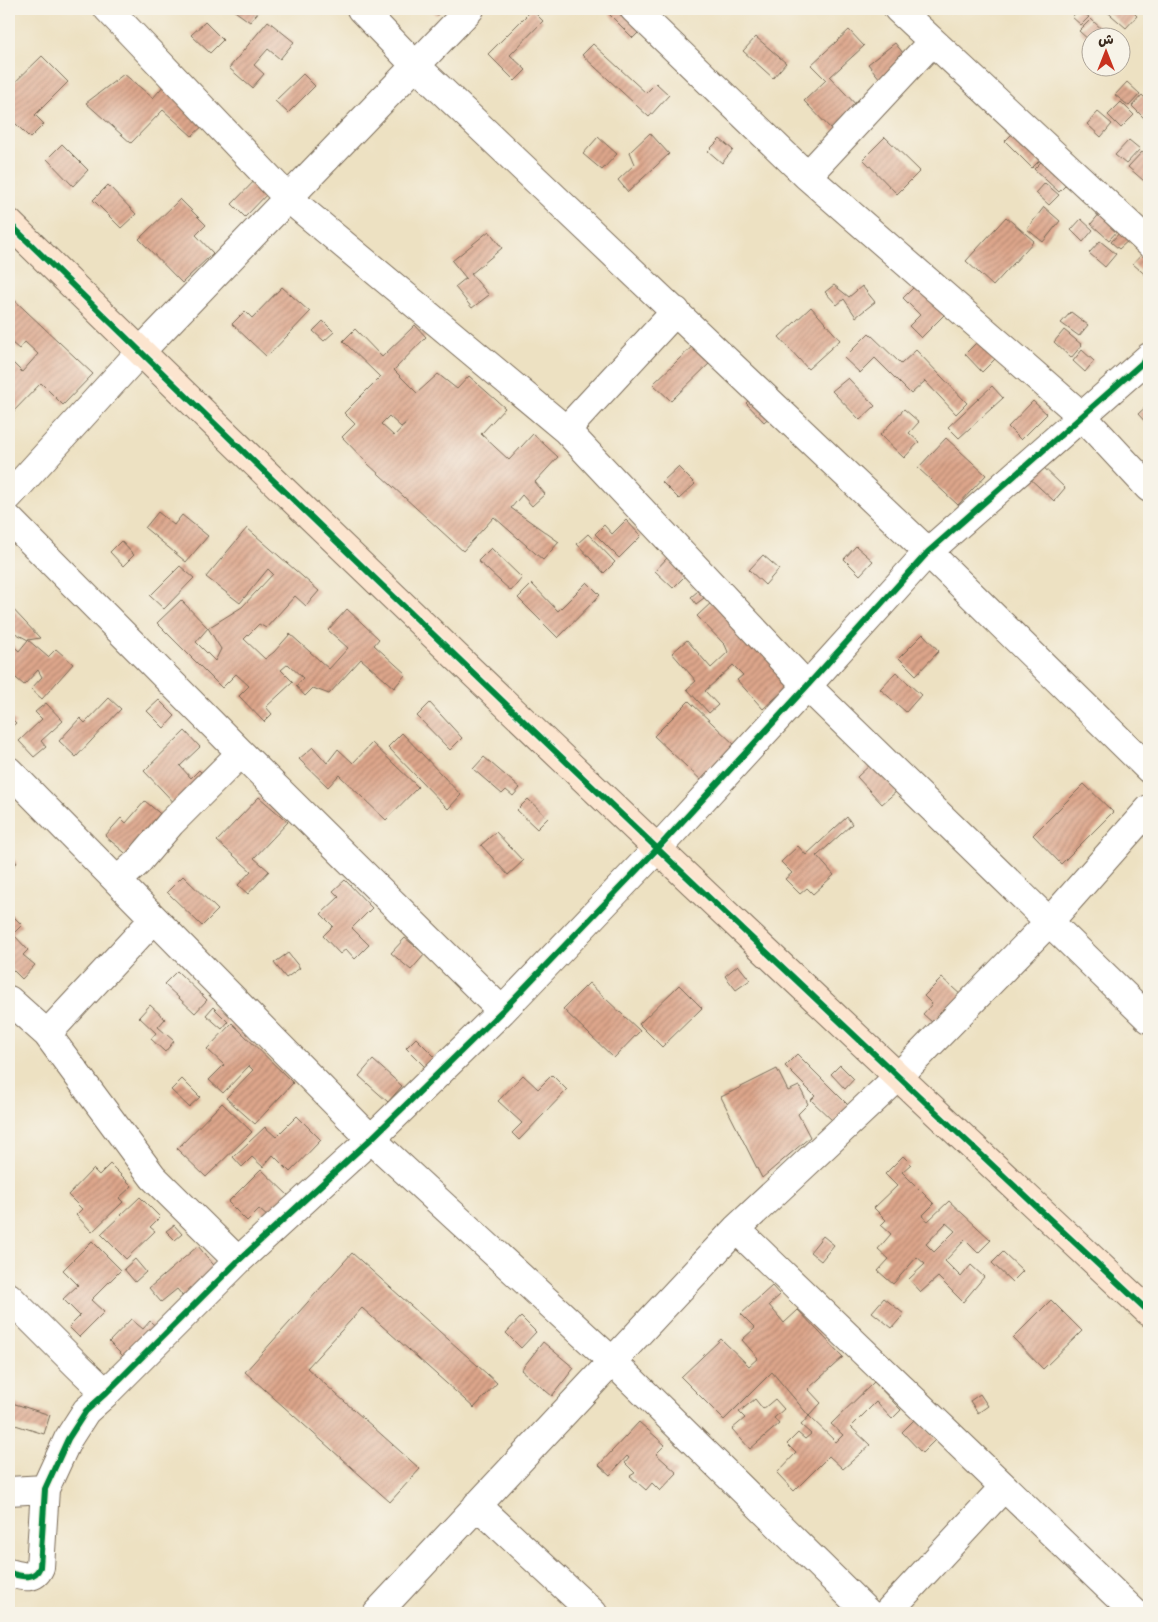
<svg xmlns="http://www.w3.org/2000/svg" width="1158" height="1622" viewBox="0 0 1158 1622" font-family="'Balsamiq Sans','Playpen Sans Arabic',sans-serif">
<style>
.building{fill:url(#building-hatch);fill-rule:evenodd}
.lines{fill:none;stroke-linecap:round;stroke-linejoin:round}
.street-casing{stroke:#796a57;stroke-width:30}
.secondary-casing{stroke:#796a57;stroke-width:30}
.street{stroke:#fff;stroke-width:28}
.secondary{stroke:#fce5cf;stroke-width:28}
.cycleway-casing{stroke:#f7f3e8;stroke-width:9}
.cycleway{stroke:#00873e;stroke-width:6}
</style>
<defs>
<pattern id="building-hatch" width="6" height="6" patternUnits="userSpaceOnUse" patternTransform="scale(1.25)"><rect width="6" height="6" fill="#dda68b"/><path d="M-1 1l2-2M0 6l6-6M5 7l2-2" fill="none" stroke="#b48771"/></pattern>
</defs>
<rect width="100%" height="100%" fill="#f7f3e8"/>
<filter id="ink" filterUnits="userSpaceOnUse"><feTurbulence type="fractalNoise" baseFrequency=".02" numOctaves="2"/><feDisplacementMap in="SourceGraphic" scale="10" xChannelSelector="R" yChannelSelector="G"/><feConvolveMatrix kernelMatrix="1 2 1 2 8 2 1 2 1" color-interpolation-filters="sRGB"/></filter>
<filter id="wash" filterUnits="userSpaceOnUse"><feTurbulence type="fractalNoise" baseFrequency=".0096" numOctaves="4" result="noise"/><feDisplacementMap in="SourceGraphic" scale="20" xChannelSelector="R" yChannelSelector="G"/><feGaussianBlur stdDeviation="1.12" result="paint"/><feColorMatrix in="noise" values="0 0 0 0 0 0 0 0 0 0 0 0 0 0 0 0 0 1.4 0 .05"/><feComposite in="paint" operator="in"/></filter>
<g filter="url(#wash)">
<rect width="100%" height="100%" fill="#ede1c2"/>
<g id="blocks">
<path class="building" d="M232,9H261L250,22Z
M431,9H444L437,15Z
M615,9H630L646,25L633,38L609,14Z
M1079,9L1089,17L1081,25L1072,17Z
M1104,9H1130L1137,16L1126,28Z
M532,10L543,21L510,55L526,70L515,81L488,54Z
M1091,19L1111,38H1090V41L1079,31Z
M268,21L294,42L280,59L268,49L254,65L264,74L252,88L229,68Z
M205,22L223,40L210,53L191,35Z
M849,30L864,46L830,77L859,108L834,132L804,101L826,80L811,65Z
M756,37L786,63L773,78L743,51Z
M895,43L907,58L880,79L868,64Z
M593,44L646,93L656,83L669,95L649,117L582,55Z
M42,56L68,82L35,115L44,124L30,138L9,117V108L15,102L9,96V88Z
M124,74L153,98L165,84L207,122L192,136L163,110L131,143L86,103Z
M303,74L315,86L288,113L275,101Z
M1127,82L1140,94L1129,106L1115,95Z
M1142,95L1149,102V113L1144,118L1132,106Z
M1121,102L1134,115L1121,128L1108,115Z
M1098,112L1112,124L1101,137L1087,124Z
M1016,130L1043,157L1032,168L1005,141Z
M650,133L669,154L628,192L618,180L635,164L630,152Z
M598,137L617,154L602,170L583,154Z
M885,137L920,171L897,194L863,159Z
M720,139L733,150L722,163L708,151Z
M1129,140L1140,149L1126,164L1115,155Z
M62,144L88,170L73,186L47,159Z
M1142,152L1149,159V176L1144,181L1128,167Z
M1046,157L1071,180L1059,192L1034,169Z
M260,175L273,188L245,217L232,204Z
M1045,183L1059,195L1049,205L1036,193Z
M108,185L136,214L121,228L93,200Z
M180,199L206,225L196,235L213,253L182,283L139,239Z
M1044,207L1060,221L1043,242L1027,229Z
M1101,212L1120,228L1109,240L1091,224Z
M1006,217L1034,241L993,286L966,261Z
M1081,219L1093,230L1083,242L1071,230Z
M1122,230L1130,239L1119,249L1111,242Z
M489,231L502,248L471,274L489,295L472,308L455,287L466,278L452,261Z
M1100,241L1116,254L1105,267L1089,253Z
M1145,251L1149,255V278L1133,264Z
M834,285L849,297L862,286L875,302L856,317L844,299L837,305L825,292Z
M916,285L945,314L921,338L909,326L920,315L903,298Z
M282,287L310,312L267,357L232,324L245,311L252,318Z
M9,295L93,374L63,405L41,383L10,415L9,413V359L22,372L38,354L25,342L19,349L12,343L9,347Z
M811,307L840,340L808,369L779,337Z
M1071,312L1088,325L1079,336L1061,323Z
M323,321L334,332L324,341L313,331Z
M415,325L426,337L394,370L417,393L438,374L457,389L469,376L505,408L481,434L509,460L533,434L558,457L535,482L545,494L532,506L522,495L511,508L559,542L543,560L494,517L463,551L368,464L342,437L355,424L344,413L380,377L343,341L355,329L382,357ZM389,416L401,427L408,421L394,436L381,424Z
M1064,330L1082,345L1071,358L1054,342Z
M869,333L901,364L916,350L967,403L956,414L925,381L911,394L875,358L860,373L844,358Z
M700,339L717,356L671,401L653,384Z
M978,341L996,358L982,372L965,354Z
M1082,350L1094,361L1085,372L1073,361Z
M848,378L875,406L860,420L832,391Z
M992,386L1003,398L959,438L948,427Z
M757,392L776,411L764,422L746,403Z
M1033,401L1047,414L1021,440L1008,427Z
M1149,404V424L1148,425L1138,414Z
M904,409L919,422L909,433L919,442L904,458L880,435Z
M946,438L986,475L958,505L918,468Z
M1038,462L1065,488L1054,501L1026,475Z
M678,467L695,484L679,499L662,482Z
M158,512L174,525L182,515L208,536L186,562L145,528Z
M626,520L641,536L619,558L595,534L604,525L612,534Z
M247,528L319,591L306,606L295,596L266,628L259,624L244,639L265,659L274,652L290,634L329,669L348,648L328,630L347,609L379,639L374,645L406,674L394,688L361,659L329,694L313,688L305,696L296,686L303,678L288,664L281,670L293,682L266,707L272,714L264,722L239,696L249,686L236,674L222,688L157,623L181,600L208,628L242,607L273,574L268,569L240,603L206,577ZM208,628L221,649L215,661L196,642Z
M588,534L615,562L604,573L577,544Z
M121,541L134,555L123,566L110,552Z
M856,546L873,561L860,575L844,559Z
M491,548L522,578L511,591L478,561Z
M763,555L779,569L765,585L749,570Z
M667,558L686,575L673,588L655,571Z
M180,566L194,578L164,609L150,596Z
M587,582L600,595L558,638L518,598L532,584L558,611Z
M698,591L704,598L696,604L691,597Z
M713,601L792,683L763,709L737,680L743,675L733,665L705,691L718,705L709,713L687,689L696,681L672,653L687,640L711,668L728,652L725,645L697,616Z
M9,605L40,638L28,640L15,633L9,635Z
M923,634L939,651L916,675L899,658Z
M28,640L48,657L56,649L73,664L42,699L31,689L42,677L38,670L24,685L9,672V642L19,651Z
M896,672L921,695L906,712L880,689Z
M109,698L121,709L76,757L59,741L80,718L85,723Z
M159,700L175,716L164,728L147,711Z
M689,701L737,747L703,782L654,736Z
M46,703L63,721L41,741L46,747L34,757L19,741L42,719L35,712Z
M430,703L462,738L450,750L417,716Z
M9,716L16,723L9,729Z
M185,731L200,747L180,766L191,778L199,770L210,782L181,810L144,771Z
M402,733L461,795L448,809L388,747Z
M372,743L418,787L386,820L339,775L328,787L299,759L313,747L327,763L338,749L353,763Z
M484,757L520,788L513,796L506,790L502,794L473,769Z
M872,763L897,791L882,804L857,777Z
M1084,784L1113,812L1061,864L1033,835Z
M259,797L288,822L254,858L269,871L248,894L238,885L251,871L217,841Z
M528,799L548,818L537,829L517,810Z
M145,801L171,823L137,863L105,836L121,818L126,823Z
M847,817L852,824L817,856L834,875L813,894L807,888L800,894L785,879L792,873L781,862L798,846L806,855Z
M496,832L523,861L508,875L481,845Z
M9,853L17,863L9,870Z
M183,876L218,910L202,926L167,892Z
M345,880L372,908L352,928L369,945L355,959L346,949L340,954L323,936L333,926L321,914L339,897L333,891Z
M10,913L22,925L13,934L28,950L23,955L35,965L22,979L9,966V915Z
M405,938L425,954L411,970L391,953Z
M288,953L300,968L286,978L274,963Z
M738,965L750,980L736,990L725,976Z
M177,971L207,1000L195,1013L164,984Z
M942,978L962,996L934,1024L923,1014L932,1004L924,996Z
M589,983L640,1031L614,1058L563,1009Z
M679,985L702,1008L662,1047L639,1024Z
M150,1005L165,1019L158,1027L174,1041L165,1052L151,1039L156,1033L139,1017Z
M213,1007L228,1022L222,1029L206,1015Z
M232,1023L293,1083L255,1124L226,1098L253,1070L249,1066L223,1093L209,1080L224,1065L207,1049Z
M416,1038L435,1057L425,1067L406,1048Z
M797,1054L850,1107L834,1122L811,1100L815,1096L785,1066Z
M373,1060L402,1086L388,1102L359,1076Z
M840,1065L854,1079L845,1089L831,1074Z
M777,1069L788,1091L799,1086L808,1104L798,1114L810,1137L762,1178L721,1097Z
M523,1075L538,1089L552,1075L567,1090L519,1140L512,1133L522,1123L498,1101Z
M182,1079L200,1097L189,1107L171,1090Z
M222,1103L252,1132L206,1177L177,1149Z
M297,1116L321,1140L290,1172L273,1155L263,1167L252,1157L242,1167L233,1157L265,1127L276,1137Z
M903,1156L911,1164L902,1172L934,1204L922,1216L928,1221L949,1201L991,1240L978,1253L965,1240L945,1261L961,1277L971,1265L984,1277L963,1302L938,1277L921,1292L909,1279L925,1264L917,1257L893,1284L878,1271L889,1259L878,1249L891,1234L881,1225L886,1220L874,1208L897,1186L885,1174ZM946,1223L955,1231L934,1252L926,1244Z
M110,1164L132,1186L119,1198L123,1202L92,1232L76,1215L82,1209L68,1195L93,1169L99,1175Z
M261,1169L291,1198L270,1219L259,1209L247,1221L228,1202Z
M140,1197L160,1217L150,1227L155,1231L126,1259L101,1234Z
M174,1225L182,1234L175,1240L166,1231Z
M823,1236L834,1245L821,1261L810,1252Z
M92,1241L121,1270L91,1300L104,1312L79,1337L69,1327L80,1316L63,1299L78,1285L63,1270Z
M198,1246L222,1275L189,1303L177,1289L161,1302L149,1288Z
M1003,1252L1023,1271L1012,1282L992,1263Z
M352,1253L497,1383L474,1408L362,1308L307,1368L420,1469L390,1502L245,1372Z
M135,1259L146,1272L135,1282L124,1269Z
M772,1286L780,1295L769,1305L784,1323L798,1310L843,1357L808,1389L821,1403L809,1416L772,1372L724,1420L681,1377L721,1339L749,1366L758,1358L742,1340L755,1328L741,1314Z
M884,1298L904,1314L892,1328L872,1312Z
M1051,1300L1082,1331L1043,1369L1013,1338Z
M521,1317L536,1332L521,1348L506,1333Z
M131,1319L143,1329L150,1321L164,1334L133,1366L109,1342Z
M543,1342L574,1368L552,1396L521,1370Z
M874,1382L901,1410L892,1419L876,1402L851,1427L870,1445L843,1469L829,1456L794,1491L777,1473L796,1453L787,1444L798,1433L805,1439L811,1434L801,1425L809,1416L836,1442L843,1435L831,1424Z
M980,1394L988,1406L978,1413L970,1401Z
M755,1399L763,1409L775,1399L784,1409L774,1418L779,1424L750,1449L732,1429L745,1418L739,1412Z
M12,1403L50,1415L44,1434L9,1423V1415Z
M916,1418L936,1439L922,1453L902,1432Z
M639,1422L665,1445L656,1454L677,1473L660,1491L652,1483L646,1490L630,1476L635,1473L625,1463L629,1458L627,1456L610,1475L599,1465Z"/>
</g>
</g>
<g filter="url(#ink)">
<use href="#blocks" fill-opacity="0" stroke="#796a57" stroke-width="1"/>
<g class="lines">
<g class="street-casing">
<path id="street" d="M108,9L288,198L566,430L807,686L1149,1019
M361,9L416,66L928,552L1149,769
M634,9L807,176L1082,416L1149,488
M898,9L1149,243
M807,176L932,42
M566,430L676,311
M9,496L140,352L470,9
M9,519L241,753L502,1011
M9,771L371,1139L613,1362L868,1613
M117,881L137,863L171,823L241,753
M9,1000L47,1034L153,1177L238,1261
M47,1034L154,919
M736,1229L1135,1613
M9,1297L78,1366L106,1393
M9,1491L45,1489
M477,1505L593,1613
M9,1573C21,1576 34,1581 40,1567L45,1489L68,1439L86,1411L106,1393L238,1261L371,1139L502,1011L657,849L807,686L928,552L1149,357
M377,1613L736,1229L898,1077L1049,922L1149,809
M887,1613L1004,1487"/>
</g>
<g class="secondary-casing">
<path id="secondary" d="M9,223C384,591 765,953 1149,1312"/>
</g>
<use href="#street" class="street"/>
<use href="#secondary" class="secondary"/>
<g class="cycleway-casing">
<path id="cycleway" d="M9,223C384,591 765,953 1149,1312
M9,1573C21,1576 34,1581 40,1567L45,1489L68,1439L86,1411L106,1393L238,1261L371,1139L502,1011L657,849L807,686L928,552L1149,357"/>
</g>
<use href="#cycleway" class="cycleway"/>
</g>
</g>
<rect width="1158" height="1622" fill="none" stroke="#f7f3e8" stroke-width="30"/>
<g transform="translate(1106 52)"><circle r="24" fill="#f7f3e8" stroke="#aca397"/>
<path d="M0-4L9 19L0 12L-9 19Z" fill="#c8321e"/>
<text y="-8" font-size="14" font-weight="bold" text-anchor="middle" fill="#3b2a1e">ش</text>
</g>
</svg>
